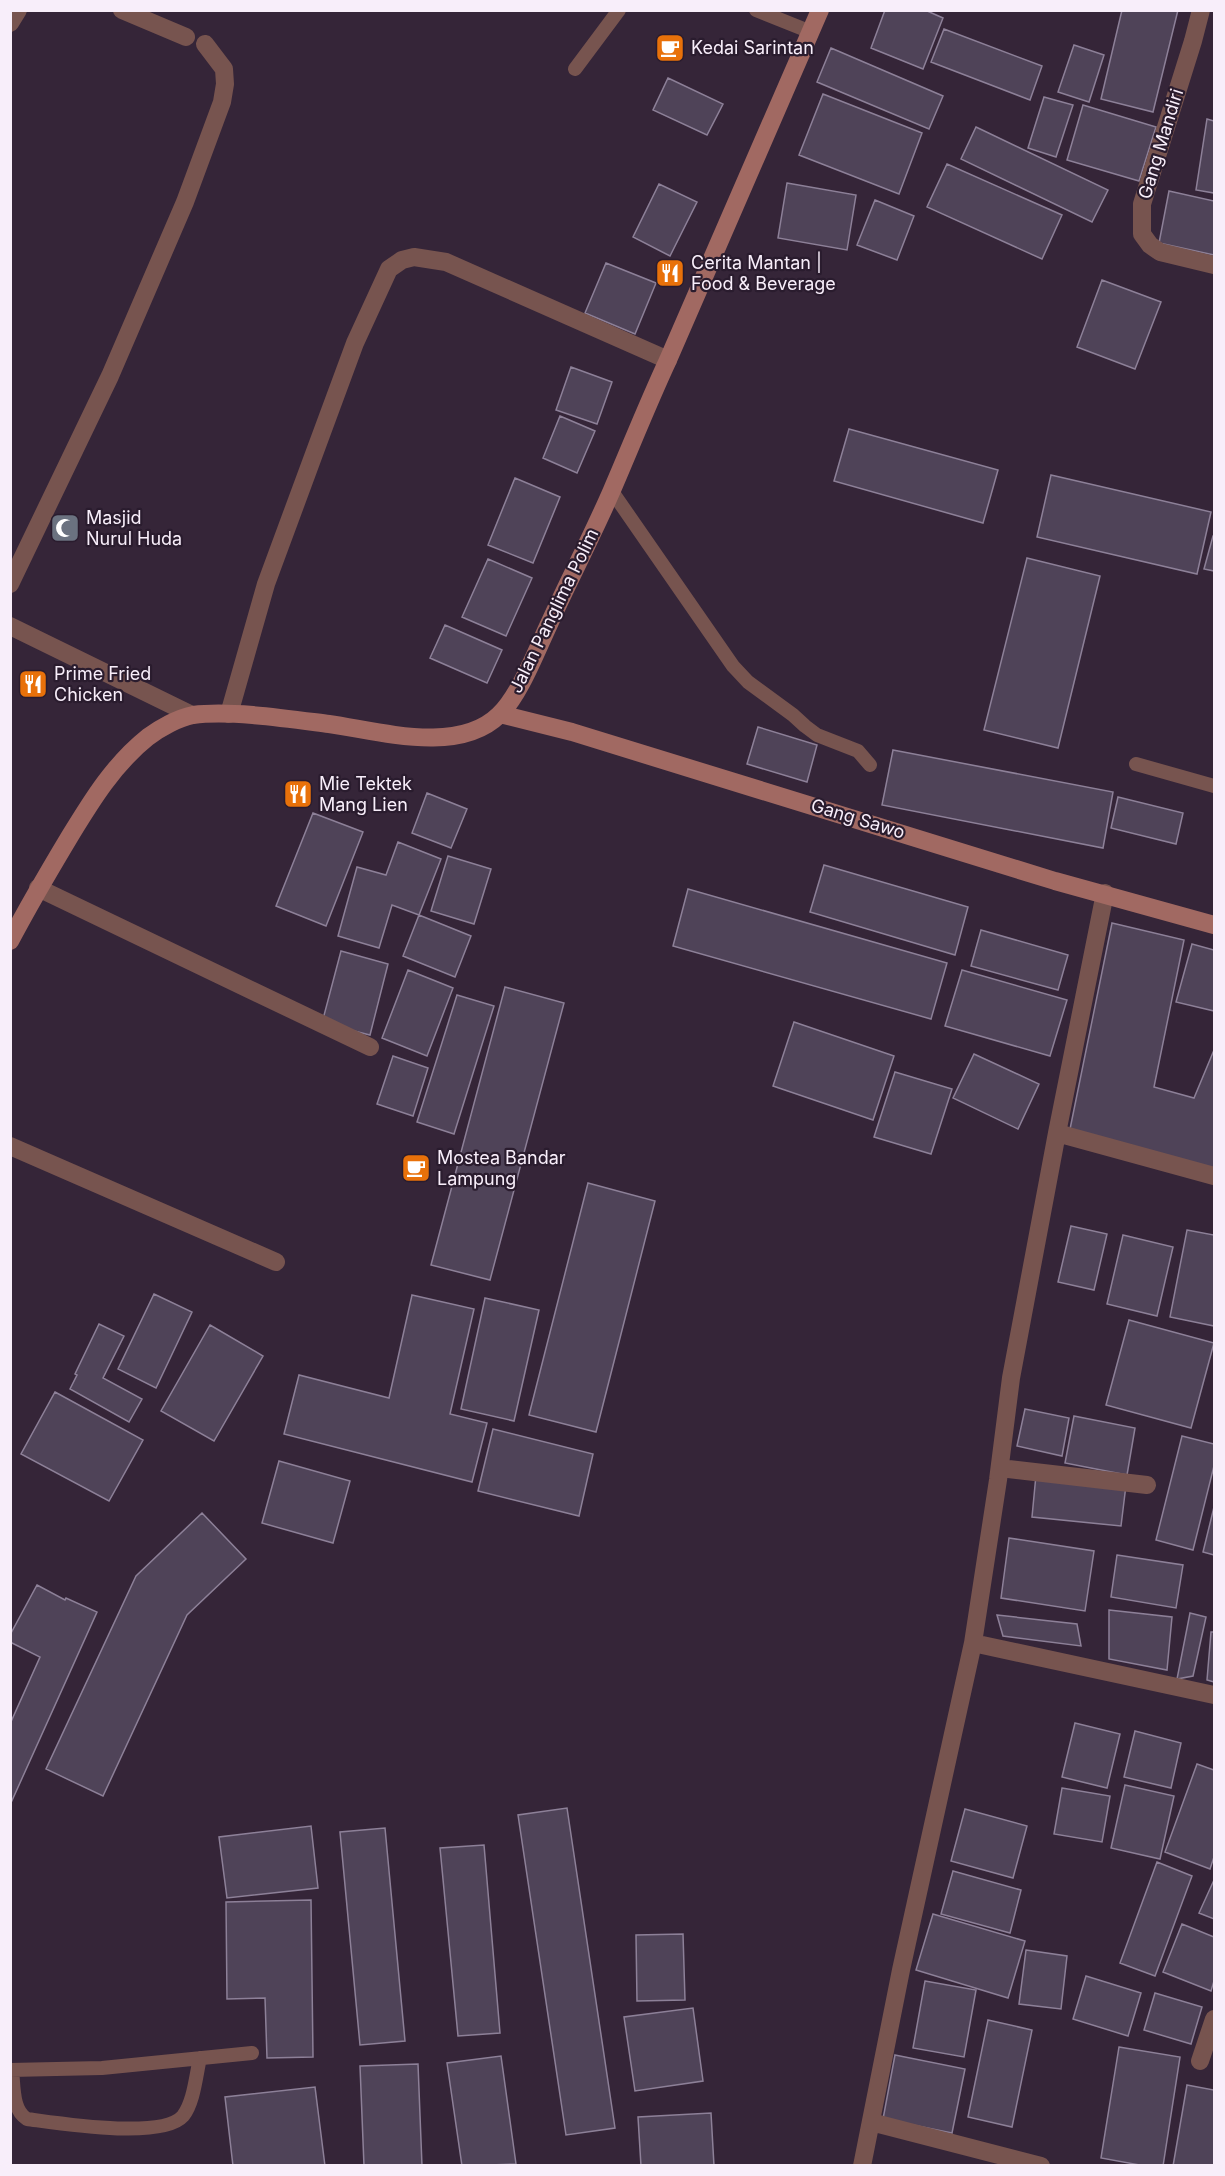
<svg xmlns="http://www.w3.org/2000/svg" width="1225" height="2176" viewBox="0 0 1225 2176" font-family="Inter,sans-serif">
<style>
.building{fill:#4f4358;stroke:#8d8098;stroke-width:1.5}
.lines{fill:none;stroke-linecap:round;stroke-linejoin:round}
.lane{stroke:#77544f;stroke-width:14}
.street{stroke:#77544f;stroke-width:18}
.secondary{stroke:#a16962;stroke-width:18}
.labels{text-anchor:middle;stroke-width:4.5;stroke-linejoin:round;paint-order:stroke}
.poi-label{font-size:18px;fill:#f8eefa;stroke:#2a1c2e;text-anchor:start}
.street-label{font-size:18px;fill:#f8eefa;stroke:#2a1c2e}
</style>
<rect width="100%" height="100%" fill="#352538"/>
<path class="building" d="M885,10H925L943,18L923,69L871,48Z
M1122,10H1178L1153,112L1101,99Z
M944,29L1042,66L1030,100L931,62Z
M1074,45L1104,55L1089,102L1058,92Z
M831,48L943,96L929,129L817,82Z
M668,78L723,104L707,135L653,110Z
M823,94L922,133L899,194L799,155Z
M1044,97L1073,105L1056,157L1028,148Z
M1083,105L1156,127L1139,181L1067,160Z
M1207,119L1214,121V193L1196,190Z
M976,127L1108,190L1092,222L961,159Z
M947,164L1062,215L1042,259L927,207Z
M787,183L856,195L847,250L778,238Z
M659,184L697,202L670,256L633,237Z
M1169,191L1214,201V255L1159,243Z
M875,200L914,216L897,260L857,245Z
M606,263L656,283L635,334L585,313Z
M1102,280L1161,302L1135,369L1077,347Z
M571,367L612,382L597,424L556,410Z
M560,416L595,431L577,473L543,458Z
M849,429L998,470L983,523L834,481Z
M1051,475L1211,512L1197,574L1037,537Z
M515,478L560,497L533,563L488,545Z
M1213,536H1214V571L1204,569Z
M1027,558L1100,576L1058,748L984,730Z
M488,559L532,578L506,636L462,617Z
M445,625L502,650L487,683L430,658Z
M758,727L817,745L807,782L747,764Z
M893,750L1113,792L1103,848L882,805Z
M427,793L467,809L451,848L412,833Z
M1118,797L1183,813L1176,844L1111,828Z
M313,813L363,832L326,926L276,906Z
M398,842L441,859L419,915L392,905L379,948L338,936L357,867L386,875Z
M448,856L491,869L474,924L431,911Z
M824,865L968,907L955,955L810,912Z
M688,889L947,963L931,1019L673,946Z
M419,915L471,936L455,977L403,956Z
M1112,923L1184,940L1154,1087L1194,1098L1214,1050V1169L1069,1134Z
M981,930L1068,955L1058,990L971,966Z
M1192,944L1214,950V1011L1176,1002Z
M341,951L388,964L370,1035L322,1023Z
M408,970L453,988L427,1056L382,1038Z
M962,970L1067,1000L1050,1056L945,1026Z
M505,987L564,1003L490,1280L431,1265Z
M457,995L494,1006L454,1134L417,1122Z
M794,1022L894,1056L873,1120L773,1086Z
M974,1054L1039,1084L1018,1129L953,1098Z
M393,1056L428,1068L413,1116L377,1104Z
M895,1072L952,1089L931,1154L874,1137Z
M588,1183L655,1201L596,1432L529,1415Z
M1071,1226L1107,1234L1094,1290L1058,1282Z
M1187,1230L1214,1235V1326L1170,1317Z
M1123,1235L1173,1247L1157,1316L1107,1304Z
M154,1294L192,1312L156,1388L118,1369Z
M412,1295L474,1309L450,1414L487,1423L472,1482L284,1434L299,1375L389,1398Z
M485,1298L539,1310L514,1421L461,1409Z
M1129,1320L1214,1343L1191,1428L1106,1405Z
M99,1324L124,1336L103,1378L142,1399L129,1422L70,1389L77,1375L75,1374Z
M210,1325L263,1356L214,1441L161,1411Z
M55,1392L143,1440L109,1501L21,1454Z
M1025,1409L1069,1418L1062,1456L1017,1446Z
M1074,1416L1135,1428L1127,1475L1065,1463Z
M493,1429L593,1454L579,1516L478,1491Z
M1182,1436L1214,1444V1466L1193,1550L1156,1540Z
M279,1461L350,1481L333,1543L262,1523Z
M1036,1475L1126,1485L1121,1526L1032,1517Z
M1214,1507V1555L1203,1552Z
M202,1513L246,1559L187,1615L103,1796L46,1769L136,1576Z
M1009,1538L1094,1551L1085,1611L1001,1598Z
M1117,1555L1183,1565L1176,1608L1111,1597Z
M37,1585L65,1600L66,1598L97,1612L10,1805V1724L40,1657L10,1642V1635Z
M1109,1610L1172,1617L1167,1670L1109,1659Z
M1190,1613L1206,1617L1193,1676L1177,1679Z
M997,1615L1077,1624L1081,1646L1003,1636Z
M1211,1632H1214V1682L1207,1680Z
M1075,1723L1120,1734L1107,1788L1062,1777Z
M1135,1731L1181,1743L1171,1788L1124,1777Z
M1197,1764L1214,1770V1857L1210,1869L1165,1852Z
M1125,1785L1174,1796L1160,1859L1111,1848Z
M1062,1788L1110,1796L1102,1842L1054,1834Z
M567,1808L615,2128L566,2135L518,1815Z
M965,1809L1027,1826L1013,1878L951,1861Z
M311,1826L318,1888L227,1898L219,1837Z
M385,1828L405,2041L360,2045L340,1832Z
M484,1845L500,2033L458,2036L440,1848Z
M1157,1862L1192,1876L1155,1976L1120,1963Z
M953,1871L1021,1890L1010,1933L941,1914Z
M1214,1880V1919L1199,1913Z
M311,1900L313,2057L267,2058L265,1998L227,1999L226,1902Z
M933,1914L1025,1941L1008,1998L916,1970Z
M1182,1924L1214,1937V1981L1211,1991L1163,1972Z
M683,1934L685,2000L637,2001L636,1935Z
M1026,1950L1067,1956L1061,2009L1019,2004Z
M1086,1976L1141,1993L1128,2036L1073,2019Z
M925,1981L976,1990L964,2057L913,2048Z
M1155,1993L1202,2007L1191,2044L1144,2030Z
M693,2008L703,2081L635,2091L624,2017Z
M988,2020L1032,2030L1012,2127L968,2117Z
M1119,2047L1180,2057L1163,2166H1145L1101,2158Z
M895,2055L965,2069L952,2133L883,2119Z
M501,2056L516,2164L462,2166L447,2063Z
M418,2064L422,2166H364L360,2066Z
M1187,2085L1214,2090V2166H1173Z
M315,2087L325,2166H233L225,2097Z
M711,2113L714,2166H641L638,2117Z"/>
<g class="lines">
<path class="lane" d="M756,10L811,32
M575,69L619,10
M611,490L733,666L748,682L793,715L805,726L817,735L858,751L870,765
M1136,764L1214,786
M10,2070L102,2068L252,2053
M12,2070C14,2086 12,2110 27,2119C58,2123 162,2140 183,2116C194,2102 196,2075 200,2058"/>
<path class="street" d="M122,10L186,37
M1201,10L1193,41L1142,204V234L1150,245L1160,252L1214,265
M10,23L18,10
M10,584L110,376L185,202L222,102L225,84L224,69L205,44
M10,626L192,715
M229,714L266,584L355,343L389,269L402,260L414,257L446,262L668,360
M38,888L370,1047
M1057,1133L1214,1176
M10,1146L276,1262
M1000,1468L1147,1485
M973,1643L1214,1695
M1200,2061L1214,2019
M871,2122L1041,2166
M862,2166L901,1970L973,1643L998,1480L1011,1378L1057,1133L1105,893"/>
<path class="secondary" d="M500,714L572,732L1055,881L1214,925
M10,941C29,905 49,871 70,836C92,800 114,764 148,737C160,728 178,718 193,715C231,710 290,719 329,724C379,731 458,755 499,715C520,695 537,649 550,622C570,578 593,534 612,490C631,446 648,403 668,360L820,10"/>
</g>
<defs>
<g id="cafe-square" transform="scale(1.5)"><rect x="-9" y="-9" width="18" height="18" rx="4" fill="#e8710a" stroke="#2a1c2e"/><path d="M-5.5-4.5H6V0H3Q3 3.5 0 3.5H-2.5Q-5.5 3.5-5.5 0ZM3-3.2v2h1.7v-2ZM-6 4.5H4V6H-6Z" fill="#fff"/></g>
<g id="restaurant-square" transform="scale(1.5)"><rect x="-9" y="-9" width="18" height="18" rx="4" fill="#e8710a" stroke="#2a1c2e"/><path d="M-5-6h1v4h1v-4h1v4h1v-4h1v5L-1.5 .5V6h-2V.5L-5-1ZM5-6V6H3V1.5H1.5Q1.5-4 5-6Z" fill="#fff"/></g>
<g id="mosque-square" transform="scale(1.5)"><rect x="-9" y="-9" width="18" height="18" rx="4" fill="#6b7280" stroke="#2a1c2e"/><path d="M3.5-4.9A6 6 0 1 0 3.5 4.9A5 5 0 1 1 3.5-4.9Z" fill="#fff"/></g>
</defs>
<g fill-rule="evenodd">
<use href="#cafe-square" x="670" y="48"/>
<use href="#restaurant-square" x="670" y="273"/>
<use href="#mosque-square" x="65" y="528"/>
<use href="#restaurant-square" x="33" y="684"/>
<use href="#restaurant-square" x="298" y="794"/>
<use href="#cafe-square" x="416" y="1168"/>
</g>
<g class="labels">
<g class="poi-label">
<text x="691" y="54">Kedai Sarintan</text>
<text x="691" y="269">Cerita Mantan |<tspan x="691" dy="21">Food &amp; Beverage</tspan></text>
<text x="86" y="524">Masjid<tspan x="86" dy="21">Nurul Huda</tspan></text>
<text x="54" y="680">Prime Fried<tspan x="54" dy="21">Chicken</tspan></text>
<text x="319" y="790">Mie Tektek<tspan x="319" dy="21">Mang Lien</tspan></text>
<text x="437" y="1164">Mostea Bandar<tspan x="437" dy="21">Lampung</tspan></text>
</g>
<g class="street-label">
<text transform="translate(1161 144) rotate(-73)" y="6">Gang Mandiri</text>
<text transform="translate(554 611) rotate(-64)" y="6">Jalan Panglima Polim</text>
<text transform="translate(858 819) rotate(17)" y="6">Gang Sawo</text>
</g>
</g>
<rect width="1225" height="2176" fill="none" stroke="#f8eefa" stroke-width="24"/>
</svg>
